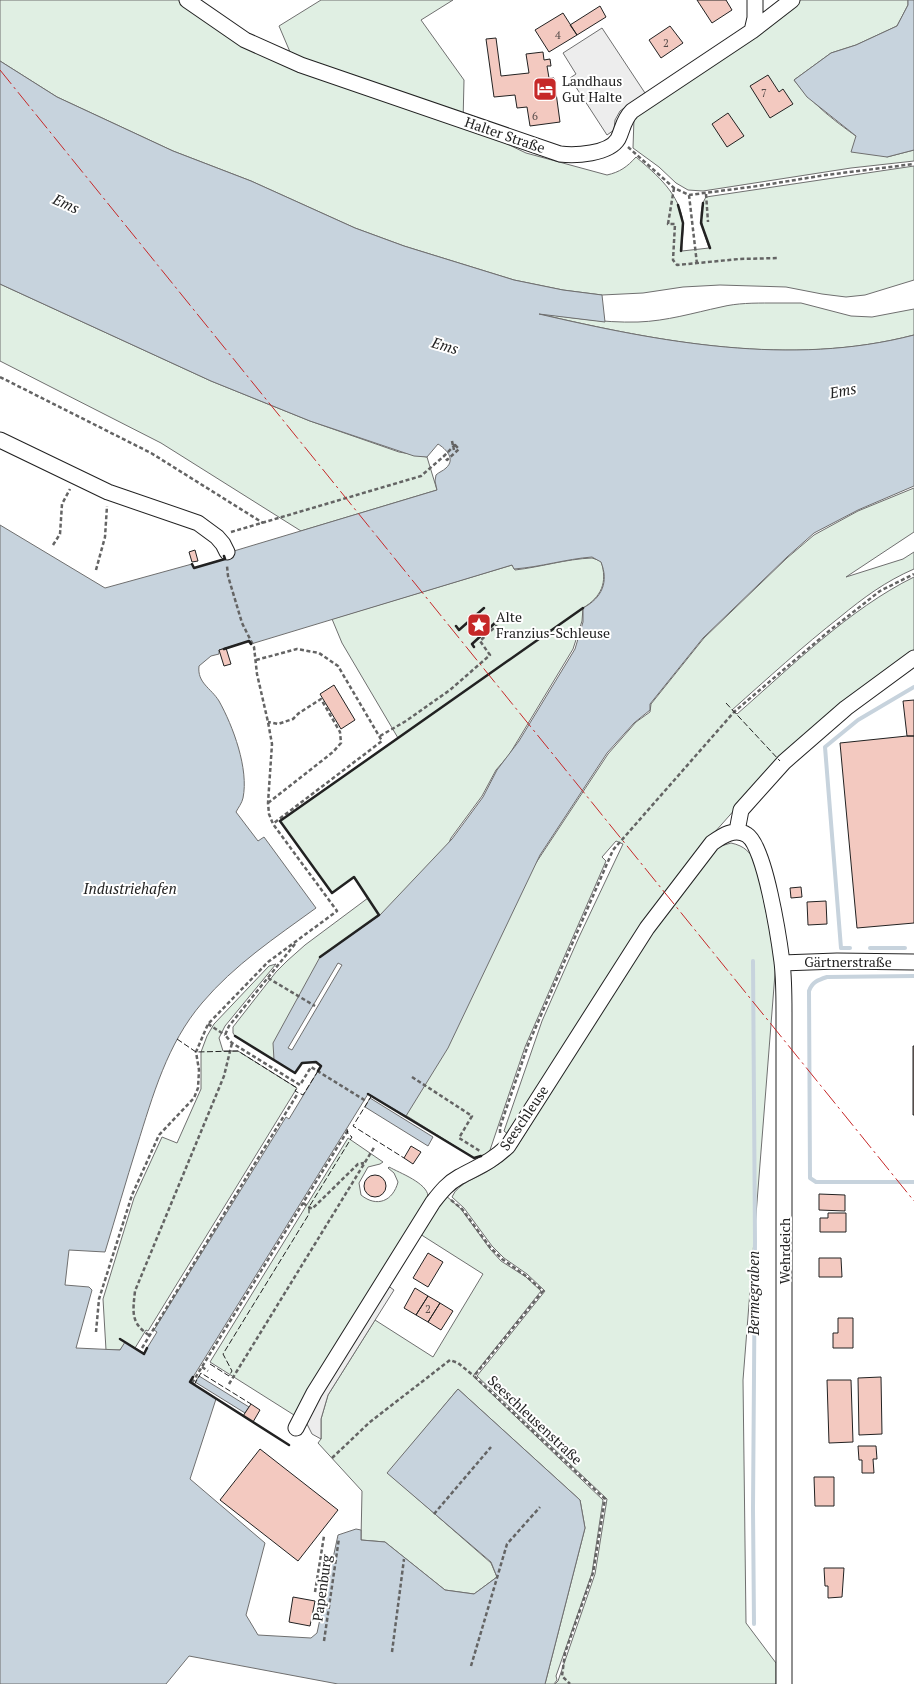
<svg xmlns="http://www.w3.org/2000/svg" width="914" height="1684" viewBox="0 0 914 1684" font-family="'PT Serif',serif">
<style>
.green{fill:#e0efe3;stroke:#6f6f6f}
.parking{fill:#ededed;stroke:#6f6f6f}
.water{fill:#c7d3dd;stroke:#6f6f6f;fill-rule:evenodd}
.pier{fill:#fff;stroke:#6f6f6f}
.lines{fill:none;stroke-linecap:round;stroke-linejoin:round}
.stream{stroke:#c7d3dd;stroke-width:4}
.building{fill:#f3c9c0;stroke:#222}
.minor-casing{stroke:#222;stroke-width:17}
.path{stroke:#646464;stroke-width:2.5;stroke-dasharray:4 2.5;stroke-linecap:butt}
.minor{stroke:#fff;stroke-width:15}
.fence{stroke:#222;stroke-width:1;stroke-dasharray:6 2.5;stroke-linecap:butt}
.wall{stroke:#222;stroke-width:2.5}
.power{stroke:#c62828;stroke-width:1;stroke-dasharray:18 4 2.5 4;stroke-linecap:butt}
.labels{text-anchor:middle;stroke-width:4;stroke-linejoin:round;paint-order:stroke}
.number-label{font-size:11px;fill:#564c4a}
.poi-label{font-size:14px;fill:#222;stroke:#fff;text-anchor:start}
.street-label{font-size:14px;fill:#222;stroke:#fff}
.water-label{font-size:15px;font-style:italic;fill:#222;stroke:#fff}
</style>
<rect width="100%" height="100%" fill="#fff"/>
<path class="green" d="M0,0H181L296,66L279,26L321,0H453L421,20L464,80L463,123L526,153L607,175C620,172 627,167 636,157C657,175 680,194 683,223C684,232 681,242 682,251L709,248C704,232 696,213 706,197L914,166V280L865,295L846,297L822,294L786,287L720,285L683,287L643,293L602,295L563,290L514,280L404,246L355,228L251,181L173,151L57,97L0,61Z
M797,0H908V5L897,26L856,45L831,53L794,80C818,112 854,135 887,157L914,150V161L851,168L703,191L688,190L676,183L659,167L633,148L634,118Z
M0,284L211,381L310,421L399,452L427,457L437,490L301,531L161,443L0,361Z
M771,303H801L851,316L872,317L914,309V335C788,368 655,341 531,312C567,317 602,323 638,322C667,321 693,313 721,307C737,303 754,303 771,303Z
M914,488V532L846,577L903,559L914,552V569C886,581 863,598 840,617C803,646 768,678 732,710L737,714C791,667 849,609 914,577V655L745,798L706,842L509,1135L504,1131L542,1021L579,937L623,844L616,841L602,857L606,861L525,1047L489,1153L474,1158L399,1111L413,1088L475,955L608,754L636,722L650,712L651,704L704,638L787,558L814,535L858,511Z
M592,558L601,561C608,583 601,597 583,608L582,621L573,649L509,755L496,770L482,796L451,838L438,868L323,975L274,1060L235,1036L233,1033V1027L276,972L287,961L305,945L368,898L354,877L332,893L280,821L398,738L342,643L332,619L512,565L515,570C541,567 566,559 592,558Z
M731,843C745,846 750,852 757,865L776,961L743,1380L746,1623L776,1663V1684H555L558,1681L595,1574L607,1499L477,1376L545,1291L527,1274L504,1258L492,1246L464,1208L452,1197C458,1182 479,1178 491,1169C501,1163 508,1156 516,1148L652,932L711,852L721,846Z
M276,964L225,1026L219,1038L223,1051H238L297,1088L148,1331L146,1330L135,1348L126,1343L120,1350H106L103,1299L134,1198L162,1137L177,1143L201,1089V1052L207,1036L214,1024L269,966Z
M348,1138L383,1162L380,1164L368,1167L359,1183L361,1195C377,1208 393,1201 398,1182L394,1173L388,1168L389,1167C400,1173 427,1183 428,1196L294,1415L210,1362Z
M444,1194L461,1209L490,1249L501,1261L526,1277L541,1291L473,1376L603,1500L592,1573L556,1676L557,1680L554,1684H545L585,1528L580,1500L458,1389L388,1473L491,1563L497,1577L474,1594L445,1590L385,1542L361,1540L362,1491L318,1443L321,1439V1419L328,1395L375,1320L433,1357L483,1274L420,1234Z"/>
<path class="parking" d="M602,28L645,93L620,111L615,120L614,130L607,135L570,78L576,74L563,53Z
M387,1285L394,1290L328,1395L321,1419V1439L312,1434L307,1424L315,1402Z"/>
<path class="water" d="M908,0H914V150L887,157L851,152L856,136L807,97L794,80L831,53L856,45L897,26L908,5Z
M0,61L57,97L173,151L251,181L355,228L404,246L514,280L563,290L602,295L605,322L539,314C660,342 791,367 914,335V486L858,510L814,533L787,557L703,638L650,704V710L634,723L607,753L540,855L448,1048L406,1116L368,1094L190,1382L216,1399L190,1479L265,1543L246,1615L258,1635L311,1638L317,1633L338,1535L356,1529L361,1530V1540L385,1542L445,1590L474,1594L497,1577L491,1562L387,1473L458,1389L580,1500L585,1528L545,1684H338L189,1656L166,1684H0V525L105,588L192,564L194,568L224,559V554L437,490L435,481L436,475C439,472 443,471 446,468C456,459 446,449 438,444L427,457L414,456L310,421L211,381L0,284ZM592,557L601,562C609,582 602,598 583,608V622L575,649L519,741L497,770L483,797L452,839L380,915L320,957L273,1043L274,1060L295,1073L302,1063L316,1062L321,1066L289,1119L286,1117L154,1330L157,1332L144,1353L125,1342L120,1350L76,1348L92,1290L89,1287L65,1285L69,1250L105,1252C116,1216 126,1181 137,1146C153,1095 167,1044 202,1003C234,965 276,937 316,908L264,837L258,841L236,812C238,808 242,803 243,798C249,769 233,726 219,701C211,688 197,683 199,666L211,656L219,654V650L249,641L251,644L512,565L514,569C541,567 566,559 592,557Z
M370,1098L433,1137L428,1146L365,1107Z
M199,1376L249,1407L245,1413L195,1382Z"/>
<path class="pier" d="M338,963L342,965L292,1050L288,1048Z"/>
<g class="lines">
<path class="stream" d="M850,948H841L825,747L858,720L914,687
M870,948H905
M753,961L755,1241L753,1509L754,1624
M914,976L827,977C818,980 812,982 809,991L810,1178L816,1182H914"/>
</g>
<path class="building" d="M697,0H726L732,10L712,23Z
M600,6L606,17L577,35L570,25Z
M563,13L577,35L549,52L535,30Z
M670,26L683,43L661,58L649,40Z
M496,38L501,76L529,73L526,54L543,52L544,60L550,59L551,66H547L549,78H554L560,122L530,126L527,107L517,108L515,95L494,97L486,39Z
M768,75L779,92L783,89L793,104L770,118L750,86Z
M728,113L744,136L727,147L712,124Z
M195,550L198,561L192,562L189,552Z
M226,648L231,664L224,666L219,650Z
M334,685L355,720L341,729L320,694Z
M914,700V736H907L903,701Z
M907,736H914V923L857,928L840,743Z
M801,887L802,897L791,898L790,888Z
M826,901L827,924L808,925L807,902Z
M913,1046H914V1115H913Z
M411,1146L421,1152L413,1164L404,1158Z
M364 1186a11 11 0 1 1 22 0a11 11 0 1 1-22 0Z
M819,1194L845,1195V1211L819,1210Z
M828,1213H846V1232H820V1218H828Z
M428,1253L443,1262L428,1287L413,1278Z
M819,1258H841L842,1277H819Z
M415,1288L428,1296L416,1315L404,1308Z
M428,1296L440,1303L428,1322L416,1315Z
M440,1303L453,1311L441,1330L428,1322Z
M838,1318H853V1348H833V1333H838Z
M881,1377L882,1434L859,1435L858,1378Z
M827,1380H851L853,1442L829,1443Z
M251,1404L260,1410L253,1422L243,1416Z
M858,1446H876L877,1459H873L874,1473H862V1460H859Z
M260,1449L338,1510L298,1561L220,1500Z
M814,1477H834V1506H815Z
M824,1568H844L842,1597L828,1598V1586H825Z
M293,1597L315,1601L310,1626L289,1622Z"/>
<g class="lines">
<g class="minor-casing">
<path id="minor" d="M187,0L245,40L301,65L560,154C575,156 609,154 618,139C623,129 623,120 632,111L752,31L792,0
M752,31L755,18V0
M0,440L108,492L198,523L217,537L223,544L227,552
M737,831L741,810L784,762L846,708L914,658
M782,963L837,961L914,962
M296,1428L314,1393L433,1202C441,1192 448,1183 459,1177C479,1166 490,1163 508,1146L647,928L712,843C722,836 735,827 747,835C765,846 779,939 782,962C784,979 784,996 784,1012V1684"/>
</g>
<path class="path" d="M628,147L674,188L689,195L758,186L826,175L914,164
M674,188L668,224H675L673,260L677,265L739,259L779,258
M706,194L708,222
M689,195L697,264
M0,377L151,453L263,523
M452,441L454,450
M455,445L459,449L447,460L444,456Z
M231,532L421,476L444,456
M53,545L60,534L62,504L70,489
M96,570L105,537L107,506
M256,660L297,649L319,653L338,666L382,741L274,823
M380,736L406,721L450,690L490,655L480,641L496,626L505,635
M268,803L333,752L341,743L340,732L321,699L299,713L293,719L278,724L268,722
M295,944L229,1026L225,1035L232,1043L300,1085L311,1067L366,1101
M268,978L315,1006
M208,1024L225,1035
M412,1077L472,1116L459,1138L480,1151
M500,1133V1127L528,1045L613,850L734,712L829,631L880,591L914,574
M451,1200L462,1209L490,1247L502,1259L526,1276L543,1291L474,1376L605,1499L593,1573L565,1653L562,1676L570,1684
M303,1203L312,1209L358,1164L364,1163
M96,1332L99,1299L132,1195L159,1135L194,1098L198,1088L199,1070L196,1052L208,1024L268,962L337,911L273,824L269,814L268,803L272,744L268,722L257,674L254,647L242,623L228,576L227,566
M149,1335C130,1323 133,1311 135,1291L224,1076L232,1043
M142,1348L298,1093
M202,1367L208,1371
M192,1383L348,1130
M229,1384L375,1146
M332,1458L370,1422L450,1360L458,1363L474,1376
M434,1514L491,1447
M315,1592L324,1536
M324,1641L339,1538
M392,1652L404,1559
M471,1666L507,1544L540,1507"/>
<use href="#minor" class="minor"/>
<path class="fence" d="M726,703L780,761
M177,1039L196,1052L238,1051L297,1088L295,1091L303,1095L318,1071
M372,1095L353,1126L404,1158
M210,1364L229,1376L232,1371L223,1354L309,1214V1207L352,1137L348,1134L347,1129
M194,1385L201,1373L251,1404"/>
<path class="wall" d="M703,203L701,223L710,248
M678,205L683,223L681,251
M192,564L194,568L225,559L224,556
M456,626L459,630L484,608
M474,647L472,644L496,622
M224,649L249,641L251,644
M320,957L379,915L354,877L332,893L280,821L583,608
M235,1036L295,1073L302,1063L316,1062L321,1066L318,1071
M368,1094L474,1158L481,1156
M120,1339L144,1354L147,1348
M193,1377L190,1382L289,1445"/>
<path class="power" d="M0,70L914,1201"/>
</g>
<defs>
<g id="hotel-square" transform="scale(1.25)"><rect x="-9" y="-9" width="18" height="18" rx="4" fill="#c62828" stroke="#fff"/><path d="M-6-4.5h1.5V1H6V5H4.5V3h-9V5H-6ZM-4 0a1.8 1.8 0 1 1 3.6 0ZM.5 0V-2.5h3Q6-2.5 6 0Z" fill="#fff"/></g>
<g id="sight-square" transform="scale(1.25)"><rect x="-9" y="-9" width="18" height="18" rx="4" fill="#c62828" stroke="#fff"/><path d="M0-6L1.8-2.2L6-1.7L2.9 1.2L3.7 5.4L0 3.3L-3.7 5.4L-2.9 1.2L-6-1.7L-1.8-2.2Z" fill="#fff"/></g>
</defs>
<g fill-rule="evenodd">
<use href="#hotel-square" x="545" y="89"/>
<use href="#sight-square" x="479" y="625"/>
</g>
<g class="labels">
<g class="number-label">
<text x="558" y="39">4</text>
<text x="666" y="47">2</text>
<text x="764" y="97">7</text>
<text x="535" y="120">6</text>
<text x="428" y="1313">2</text>
</g>
<g class="poi-label">
<text x="562" y="86">Landhaus<tspan x="562" dy="16">Gut Halte</tspan></text>
<text x="496" y="622">Alte<tspan x="496" dy="16">Franzius-Schleuse</tspan></text>
</g>
<g class="street-label">
<text transform="translate(505 135) rotate(19)" y="5">Halter Straße</text>
<text x="848" y="967">Gärtnerstraße</text>
<text transform="translate(524 1118) rotate(-56)" y="5">Seeschleuse</text>
<text transform="translate(785 1251) rotate(-90)" y="5">Wehrdeich</text>
<text transform="translate(535 1420) rotate(43)" y="5">Seeschleusenstraße</text>
<text transform="translate(322 1588) rotate(-82)" y="5">Papenburg</text>
</g>
<g class="water-label">
<text transform="translate(66 204) rotate(24)" y="5">Ems</text>
<text transform="translate(445 346) rotate(16)" y="5">Ems</text>
<text transform="translate(843 391) rotate(-11)" y="5">Ems</text>
<text x="130" y="894">Industriehafen</text>
<text transform="translate(754 1293) rotate(-90)" y="5">Bermegraben</text>
</g>
</g>
</svg>
